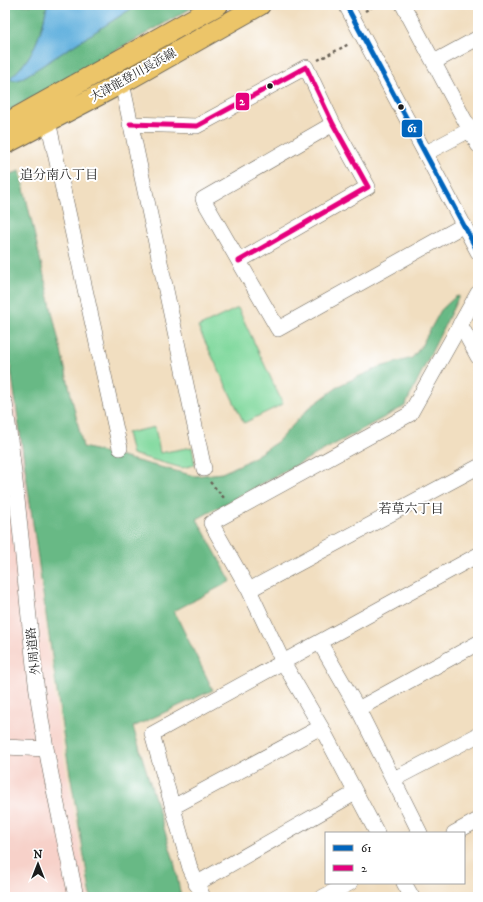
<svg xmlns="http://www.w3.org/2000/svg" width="483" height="902" viewBox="0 0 483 902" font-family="'IM FELL DW Pica','Noto Serif JP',serif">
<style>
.built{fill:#f7d1c9}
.green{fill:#81d99e;stroke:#4e7a5d}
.forest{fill:#68b985;stroke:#426a50}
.water{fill:#66b3df;stroke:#41687e}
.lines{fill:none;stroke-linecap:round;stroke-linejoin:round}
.minor-casing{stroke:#676055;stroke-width:16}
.major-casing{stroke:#676055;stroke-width:22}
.path{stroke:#676055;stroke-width:2.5;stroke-dasharray:3 3;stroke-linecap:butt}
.minor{stroke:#fff;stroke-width:15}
.major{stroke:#ecc569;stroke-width:20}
.bus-1-casing{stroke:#fff;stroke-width:8}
.bus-2-casing{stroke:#fff;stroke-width:8}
.bus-1{stroke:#0065bd;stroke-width:5}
.bus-2{stroke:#e5007d;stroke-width:5}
.bus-dot{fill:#1c1c1c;stroke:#fff;stroke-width:1.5}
.labels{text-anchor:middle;stroke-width:4;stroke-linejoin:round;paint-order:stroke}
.street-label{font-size:12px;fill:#1c1c1c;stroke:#fff}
.neighbourhood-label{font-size:13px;fill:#1c1c1c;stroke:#fff}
.line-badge{stroke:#fff;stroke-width:1.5}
.badge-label{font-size:11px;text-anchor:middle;font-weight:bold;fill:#fff}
</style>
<rect width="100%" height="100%" fill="#fff"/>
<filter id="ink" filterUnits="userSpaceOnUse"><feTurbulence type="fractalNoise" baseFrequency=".025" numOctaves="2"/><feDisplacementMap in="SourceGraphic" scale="8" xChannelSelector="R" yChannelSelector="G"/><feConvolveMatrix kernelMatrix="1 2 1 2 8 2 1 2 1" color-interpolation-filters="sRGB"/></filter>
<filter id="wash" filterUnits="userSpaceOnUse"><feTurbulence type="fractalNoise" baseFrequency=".012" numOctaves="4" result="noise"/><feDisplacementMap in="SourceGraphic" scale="16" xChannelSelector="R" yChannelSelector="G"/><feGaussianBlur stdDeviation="0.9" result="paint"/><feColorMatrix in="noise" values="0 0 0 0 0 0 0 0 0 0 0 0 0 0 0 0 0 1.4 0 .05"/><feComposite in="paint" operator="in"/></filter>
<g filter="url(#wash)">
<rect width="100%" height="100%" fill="#f1dec0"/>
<path class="built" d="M5,342L23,456L59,728L89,897H5Z"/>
<path class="green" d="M238,308L283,404L244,423L198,327Z
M155,427L160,453L192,447L195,465L182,468L132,454L127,433Z"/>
<path class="forest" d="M5,5H47C42,33 33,59 11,77V80H18L29,74L137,5H197L5,113Z
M20,171L83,447L195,476L222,473L246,462L277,442L309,408L342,384L380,367L412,358L420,348L441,310L455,297L459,296L405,406L197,519L231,581L174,611L213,690L133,727L174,861L181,897H91L62,727L5,327V176Z"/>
<path class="water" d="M47,5H137L29,74L18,80H11V77C33,59 42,33 47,5Z"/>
</g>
<g filter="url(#ink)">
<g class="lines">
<g class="minor-casing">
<path id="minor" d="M346,5L478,252
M403,5L478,145
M434,62L478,38
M122,83L204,469
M48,121L120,448
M130,124L197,126L306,67L333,124L368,187L239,261
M333,124L203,199L278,329L464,225
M426,153L477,126
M460,324L478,357
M5,403C19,496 25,589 36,683C45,755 62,826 76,897
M249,590L478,467
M320,643L358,709L420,833
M358,709L478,643
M5,747L46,749
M394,779L478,735
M173,807L321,727
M377,833L321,727L283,662L478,555
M454,833L478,820
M404,883L412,897
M196,884L355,793
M203,897L190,868L152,734L283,662L249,590L211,523L410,414L478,293
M323,897L350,883"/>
</g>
<g class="major-casing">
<path id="major" d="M5,124L218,5
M5,144L122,83L260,5"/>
</g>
<path class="path" d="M365,11L375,5
M318,60L349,44
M210,482L225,499"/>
<use href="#minor" class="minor"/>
<use href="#major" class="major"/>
<g class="bus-1-casing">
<path id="bus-1" d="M346,5L478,252"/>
</g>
<g class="bus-2-casing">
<path id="bus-2" d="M130,124L197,126L306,67L333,124L368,187L239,261"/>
</g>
<use href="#bus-1" class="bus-1"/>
<use href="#bus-2" class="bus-2"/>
</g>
</g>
<g class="bus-dot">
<circle cx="270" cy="86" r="3.5"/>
<circle cx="401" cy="107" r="3.5"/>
</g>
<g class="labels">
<g class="street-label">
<text transform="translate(133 75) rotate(-29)" y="4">大津能登川長浜線</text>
<text transform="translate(33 651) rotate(-96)" y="4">外周道路</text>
</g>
<g class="neighbourhood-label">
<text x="59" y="179">追分南八丁目</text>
<text x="411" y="513">若草六丁目</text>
</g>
</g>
<g class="line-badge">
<rect x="235" y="92" width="15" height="19" rx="4" fill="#e5007d"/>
<rect x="401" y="119" width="22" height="19" rx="4" fill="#0065bd"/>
</g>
<g class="badge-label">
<text x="242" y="105">2</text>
<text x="412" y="132">61</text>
</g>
<rect width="483" height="902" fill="none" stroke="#fff" stroke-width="20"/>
<rect x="325" y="832" width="140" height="52" fill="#ffffff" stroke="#a4a4a4"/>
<rect x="333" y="845" width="20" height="6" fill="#0065bd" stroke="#a4a4a4"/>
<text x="361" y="852" font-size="12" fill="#1c1c1c">61</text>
<rect x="333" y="865" width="20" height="6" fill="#e5007d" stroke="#a4a4a4"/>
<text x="361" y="872" font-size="12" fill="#1c1c1c">2</text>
<g transform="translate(38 864)" stroke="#ffffff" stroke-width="3" paint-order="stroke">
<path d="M0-3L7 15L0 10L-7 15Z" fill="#1c1c1c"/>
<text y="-6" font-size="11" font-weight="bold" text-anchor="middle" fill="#1c1c1c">N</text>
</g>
</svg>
